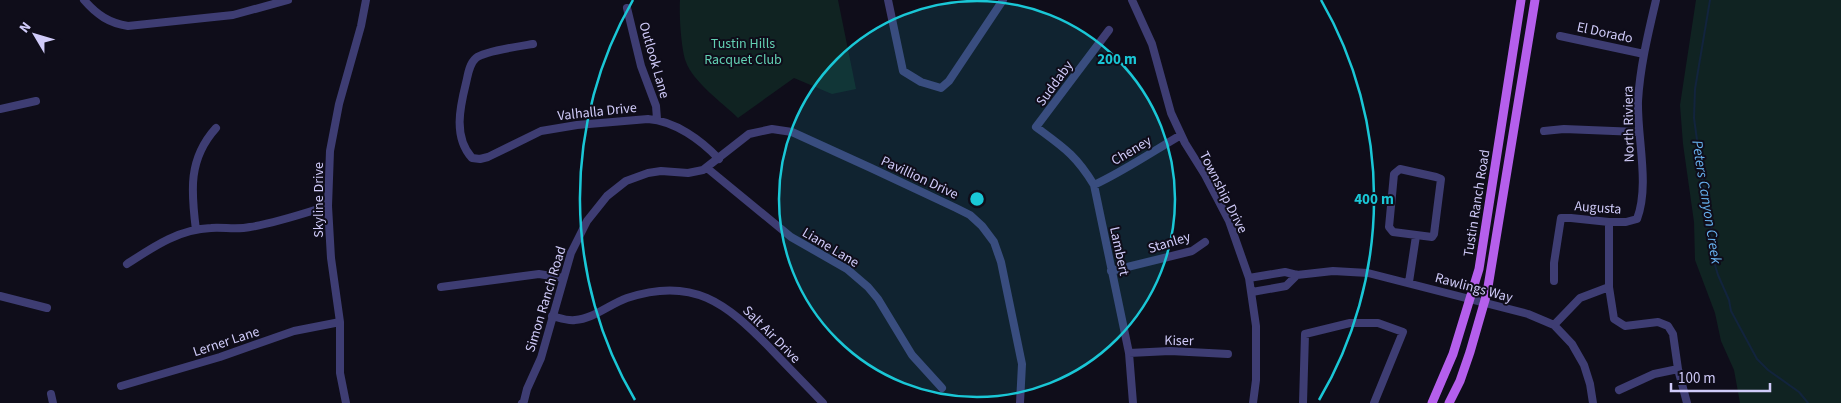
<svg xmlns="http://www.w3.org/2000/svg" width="1841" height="403" viewBox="0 0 1841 403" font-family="'Source Sans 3',sans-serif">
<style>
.green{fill:#102322}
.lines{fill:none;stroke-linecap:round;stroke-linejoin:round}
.stream{stroke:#12243d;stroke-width:2}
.minor{stroke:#3e3d73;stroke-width:8}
.major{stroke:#b55fec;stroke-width:9}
.ring{fill:none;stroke:#1ac7d6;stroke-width:2.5}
.labels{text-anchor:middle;stroke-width:4;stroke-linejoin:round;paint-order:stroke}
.street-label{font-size:14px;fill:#d0cbf9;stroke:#0f0d1a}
.park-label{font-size:14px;fill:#62cfb2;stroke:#0f0d1a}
.water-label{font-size:15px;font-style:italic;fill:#66b0ed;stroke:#0f0d1a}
.centre{fill:#1ac7d6;stroke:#0f0d1a;stroke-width:2.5}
.ring-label{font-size:15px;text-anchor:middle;font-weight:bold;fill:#1ac7d6;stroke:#0f0d1a;stroke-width:4;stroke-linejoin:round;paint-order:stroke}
</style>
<rect width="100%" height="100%" fill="#0f0d1a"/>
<path class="green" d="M680,0H838L856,89L832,94L794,78L738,118C723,103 693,82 686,62C681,49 679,14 680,0Z
M1696,0H1841V403H1740L1734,370L1721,341L1715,313L1695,260L1694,222L1683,144L1680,105Z"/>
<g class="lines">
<path class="stream" d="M1710,0L1695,89L1694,118L1705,199L1711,220L1712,255L1718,275L1729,300L1731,311L1757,359L1768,370L1799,392L1808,403"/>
<path class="minor" d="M84,0C97,15 109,23 128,26L233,15L288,0
M888,0L903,71L921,82L941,88L949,81L1003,0
M1132,0L1152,44L1171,113L1185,143L1205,175L1229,221L1249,278L1256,326V380L1253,403
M627,8L641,66L656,106L657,119
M1109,30L1036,127C1063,147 1076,155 1094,185L1129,353L1133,403
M1560,36L1644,54
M533,44C521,46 484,51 476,58C469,64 468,75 466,83C460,107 453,137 472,158L480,159L488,157L541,131L577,125L648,119C675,121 701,140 719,159
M0,109L36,101
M1544,131L1564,129L1638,132
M707,168L791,237L847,269L868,287L878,299L912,355L942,388
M1400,169L1436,177L1441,179L1434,234L1432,237L1393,232L1389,227L1394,174Z
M1094,185C1124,171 1152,152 1181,135
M1609,222V287L1614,319L1625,326L1658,322L1668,326L1673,334L1678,369L1687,403
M196,230C191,191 188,159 216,128
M127,264C153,247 179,229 211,228C224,227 237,230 250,227C276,223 302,214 328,206
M1111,271L1192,251L1205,242
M1249,278L1285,272L1297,275L1333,271L1368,273L1528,314L1554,325L1572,344L1584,365L1590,384L1593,403
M1554,281V263L1561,218H1571L1609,222H1626L1637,219C1650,185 1637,138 1638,101C1640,67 1648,34 1656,0
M1409,282L1416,236
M441,287L539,274L563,278
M1252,292L1286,286L1297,275
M0,296L47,308
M552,316C560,318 567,321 575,320C593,319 610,304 627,298C693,276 726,303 770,348C788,367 806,385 823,403
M1554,325L1580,298L1609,287
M1129,353L1170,351L1228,354
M121,386L220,357L294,331L340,322
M1619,390L1654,374L1678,369
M51,394L53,403
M346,403L340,373V322L331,258L328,206L330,151L339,104L361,26L366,0
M522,403L524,401L527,389L541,358L571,253L587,221L607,196L626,181L648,173L661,171L688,173L703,170L749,134L772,129L792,132L871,168L956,208L970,215L982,226L994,242L1001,262L1022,364L1020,403
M1303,403L1305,334L1350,323H1378L1403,332L1374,403"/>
<path class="major" d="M1432,403L1453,354L1479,269L1521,0
M1449,403L1460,381L1470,352L1487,293L1535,0"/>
</g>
<circle cx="977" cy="199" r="198" fill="#1ac7d6" fill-opacity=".12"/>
<g class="ring">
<circle cx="977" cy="199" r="198"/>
<path d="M635 400A397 397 0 0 1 633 0M1321 0A397 397 0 0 1 1319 400"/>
</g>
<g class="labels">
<g class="street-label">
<text transform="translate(1605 32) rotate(12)" y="5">El Dorado</text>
<text transform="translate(655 60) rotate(74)" y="5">Outlook Lane</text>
<text transform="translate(1054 83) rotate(-54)" y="5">Suddaby</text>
<text transform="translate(597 111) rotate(-6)" y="5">Valhalla Drive</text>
<text transform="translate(1628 124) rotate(-91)" y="5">North Riviera</text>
<text transform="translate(1131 150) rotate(-31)" y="5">Cheney</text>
<text transform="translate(920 177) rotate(25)" y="5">Pavillion Drive</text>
<text transform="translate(1224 192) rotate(63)" y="5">Township Drive</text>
<text transform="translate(318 200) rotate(-90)" y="5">Skyline Drive</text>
<text transform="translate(1476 203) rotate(-81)" y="5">Tustin Ranch Road</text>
<text transform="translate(1598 207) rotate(4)" y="5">Augusta</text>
<text transform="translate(1169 242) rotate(-17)" y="5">Stanley</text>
<text transform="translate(831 247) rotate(31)" y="5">Liane Lane</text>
<text transform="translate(1120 251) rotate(78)" y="5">Lambert</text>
<text transform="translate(1474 287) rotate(15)" y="5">Rawlings Way</text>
<text transform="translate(545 299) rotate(-73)" y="5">Simon Ranch Road</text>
<text transform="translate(772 334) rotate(45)" y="5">Salt Air Drive</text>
<text transform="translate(1179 340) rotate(1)" y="5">Kiser</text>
<text transform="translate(226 341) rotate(-18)" y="5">Lerner Lane</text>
</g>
<g class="park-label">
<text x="743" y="48">Tustin Hills<tspan x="743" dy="16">Racquet Club</tspan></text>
</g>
<g class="water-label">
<text transform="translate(1707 202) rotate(81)" y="5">Peters Canyon Creek</text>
</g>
</g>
<circle cx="977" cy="199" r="8" class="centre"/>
<g class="ring-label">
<text x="1117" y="64">200 m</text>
<text x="1374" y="204">400 m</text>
</g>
<g transform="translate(35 35) rotate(308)" stroke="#0f0d1a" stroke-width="4" paint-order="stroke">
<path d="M0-4L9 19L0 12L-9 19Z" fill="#d0cbf9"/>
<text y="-8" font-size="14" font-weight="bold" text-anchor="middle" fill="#d0cbf9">N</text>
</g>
<path d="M1671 383v8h99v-8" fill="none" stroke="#d0cbf9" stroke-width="2.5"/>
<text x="1678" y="383" font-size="15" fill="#d0cbf9" stroke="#0f0d1a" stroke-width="4" paint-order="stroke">100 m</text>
</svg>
